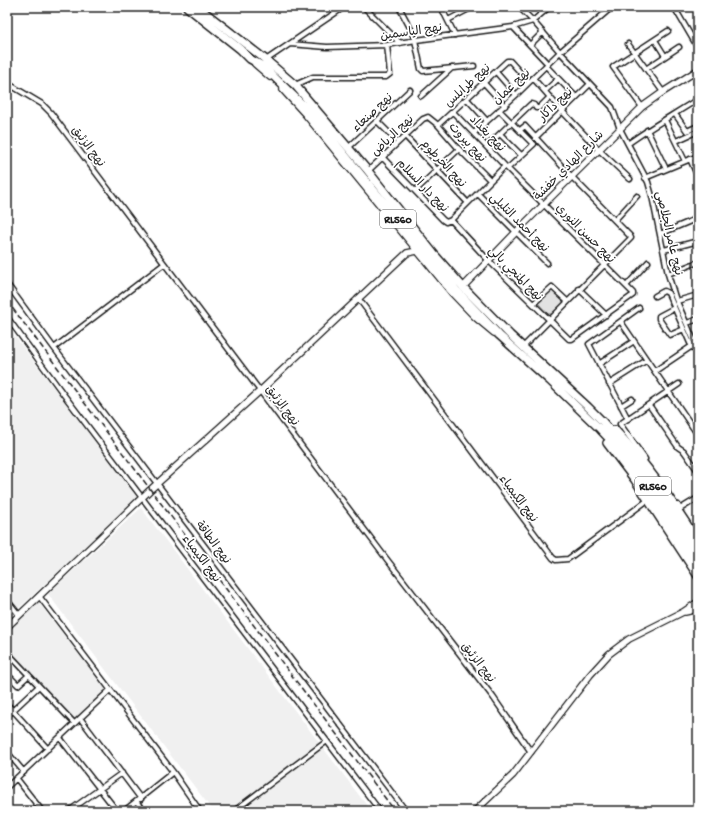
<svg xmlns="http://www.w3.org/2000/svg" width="705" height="818" viewBox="0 0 705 818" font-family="'Gochi Hand','Playpen Sans Arabic',sans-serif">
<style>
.built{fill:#f0f0f0}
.green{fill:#e2e2e2;stroke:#7f7f7f}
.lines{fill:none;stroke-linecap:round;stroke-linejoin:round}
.street-casing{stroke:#1c1c1c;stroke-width:7}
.secondary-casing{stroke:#1c1c1c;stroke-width:8}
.highway-casing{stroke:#1c1c1c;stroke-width:10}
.street{stroke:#fff;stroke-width:4}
.secondary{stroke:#fff;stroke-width:5.5}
.highway{stroke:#fff;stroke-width:7}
.rail{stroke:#1c1c1c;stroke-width:1.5;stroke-dasharray:6 3;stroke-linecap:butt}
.labels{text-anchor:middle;stroke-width:3.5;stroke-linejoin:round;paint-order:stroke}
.shield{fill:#fff;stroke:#606060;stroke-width:1}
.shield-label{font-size:11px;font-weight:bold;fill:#1c1c1c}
.street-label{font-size:12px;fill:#1c1c1c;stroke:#fff}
</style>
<rect width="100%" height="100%" fill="#fff"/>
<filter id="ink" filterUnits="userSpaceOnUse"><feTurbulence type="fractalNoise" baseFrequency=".025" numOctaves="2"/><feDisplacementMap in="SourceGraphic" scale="8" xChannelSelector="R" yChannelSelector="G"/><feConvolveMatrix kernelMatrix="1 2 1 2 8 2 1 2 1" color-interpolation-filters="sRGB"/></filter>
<g filter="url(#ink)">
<path class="built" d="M7,326L137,498L7,619Z
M141,508L371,811H213L48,594Z
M38,602L106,690L75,720L7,647V631Z"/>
<path class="green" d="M551,290H553L564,302L552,314H548L538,303Z"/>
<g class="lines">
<g class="street-casing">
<path id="street" d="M364,7L400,43
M399,7L414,35L421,69L423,71L474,66
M441,7L455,35
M519,7L533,21L560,52L612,107L620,129L648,182L652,196L668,274L675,297L695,343L698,346
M674,7L698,48
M677,11L683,7
M448,20L469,9
M513,27L548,64
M655,40L665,56
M290,44L327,47L387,45L416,40L513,27L533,21L549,7
M628,44L663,92
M530,45L543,32
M266,60L344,7
M546,66L576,97
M646,69L679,47
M496,72L516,95
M533,78L562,111L599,150L630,179
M7,83L42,104L51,113L382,553L493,697L531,752
M484,83L505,106
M295,85L313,77H386L390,74L387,45
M545,91L558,79
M421,96L452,68
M467,99L487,121
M642,107L613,67L668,31
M499,110L533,144
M675,114L687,131L698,126
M665,120L685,161
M377,121L398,142
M438,125L507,61H510L529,82
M520,130L525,126L572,177L630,236L631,238L523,347
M647,130L666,169
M474,133L516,95L560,52L612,7
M500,134L521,155
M405,136L468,203
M535,138L590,84
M676,141L698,131
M629,143C651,127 675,114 698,99
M487,146L531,104L534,105L536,108H539L550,97
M348,148L410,90
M383,158L443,220L446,222L451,220
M690,159L698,177
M508,168L534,144
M368,171L423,119L428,117L438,125L459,149L490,180
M645,178L698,156
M415,191L459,149
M478,194L547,263
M451,220L488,260L569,339H572L633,295V293L626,286L505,166L453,112
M451,220L505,166
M615,220L637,196
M660,234L698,218
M664,250L698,241
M668,274L698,262
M7,284L54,348L406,811
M626,286L648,262
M579,289L606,315
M655,296L664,291L668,293L690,343L698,354
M358,298L553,558L556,560L568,559L648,500
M677,301L698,295
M533,304L552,287L567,301
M674,308L659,316V319L670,335L684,329
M7,317L64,395L380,811
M621,322L698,435
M687,323L698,319
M54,348L164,264
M599,364L634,341
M655,371L692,346
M609,384L647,360
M649,405L678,447L684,451L698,471
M621,406L632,399
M628,419L589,344L639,308
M645,459L620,424L679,384
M678,505L680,509L698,498
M39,596L173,772L200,811
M7,600L19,615
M7,652L74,723
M7,674L18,685L29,675
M7,704L48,749
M7,716L39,686
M80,718L141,799
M60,738L117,811
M7,752L24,772
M17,779L42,811
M7,787L110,690
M137,802L143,811
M69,811L122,773
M124,811L173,772
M234,811L327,741"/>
</g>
<g class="secondary-casing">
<path id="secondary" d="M255,64L270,77
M283,90L305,114L452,293L476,318L494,333
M463,287L516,232L642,107L663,92L698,70
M685,612L698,609
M7,627L150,490L260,391L407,253L417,251
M475,811L513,775L590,675L609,654L629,639L683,612L698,602"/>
</g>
<g class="highway-casing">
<path id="highway" d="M187,7L240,49L250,59L263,66L307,109L457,291L499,335L549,380L600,429L617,447L643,481L698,565
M198,7L266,60L295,85L368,171L434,254L463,287L510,335L588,407L603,422L631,456L659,494L698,553
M615,430C647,464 674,503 698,542
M607,443L635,480L698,576"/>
</g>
<use href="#street" class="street"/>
<use href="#secondary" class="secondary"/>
<use href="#highway" class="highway"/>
<path class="rail" d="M7,301L395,811"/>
</g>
</g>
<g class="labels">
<g class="shield">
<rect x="380" y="210" width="36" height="18" rx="3"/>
<rect x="635" y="477" width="36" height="18" rx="3"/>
</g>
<g class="shield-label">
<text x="398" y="223">RL560</text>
<text x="653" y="490">RL560</text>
</g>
<g class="street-label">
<text transform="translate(411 31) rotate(-8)" y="4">نهج الياسمين</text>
<text transform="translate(467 85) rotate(-43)" y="4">نهج طرابلس</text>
<text transform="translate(511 86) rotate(-43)" y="4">نهج عمان</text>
<text transform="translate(555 104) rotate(-44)" y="4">نهج داكار</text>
<text transform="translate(372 112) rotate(-43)" y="4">نهج صنعاء</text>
<text transform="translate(488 133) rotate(46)" y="4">نهج بغداد</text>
<text transform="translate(392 135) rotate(-44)" y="4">نهج الرياض</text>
<text transform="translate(468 142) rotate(47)" y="4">نهج بيروت</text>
<text transform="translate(89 146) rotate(53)" y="4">نهج الزئبق</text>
<text transform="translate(444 163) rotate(47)" y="4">نهج الخرطوم</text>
<text transform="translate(568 165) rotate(-45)" y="4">شارع الهادي خفشة</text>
<text transform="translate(423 185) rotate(46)" y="4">نهج دار السلام</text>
<text transform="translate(520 222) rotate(45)" y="4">نهج أحمد التليلي</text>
<text transform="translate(586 233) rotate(45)" y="4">نهج حسن النوري</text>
<text transform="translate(670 233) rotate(77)" y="4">نهج عامر الجلاصي</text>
<text transform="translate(516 273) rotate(45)" y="4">نهج المنجي بالي</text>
<text transform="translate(283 405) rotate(53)" y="4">نهج الزئبق</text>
<text transform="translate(519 498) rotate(53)" y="4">نهج الكيمياء</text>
<text transform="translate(214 542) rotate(53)" y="4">نهج الطاقة</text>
<text transform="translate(202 558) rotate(53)" y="4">نهج الكيمياء</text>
<text transform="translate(479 662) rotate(52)" y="4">نهج الزئبق</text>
</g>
</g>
<rect width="705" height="818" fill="none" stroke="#fff" stroke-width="24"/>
<rect x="12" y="12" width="681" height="794" fill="none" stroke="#1c1c1c" stroke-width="1.5" filter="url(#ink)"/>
</svg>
